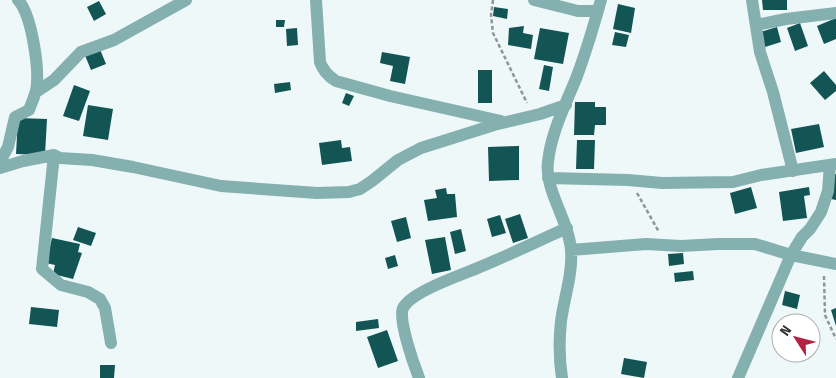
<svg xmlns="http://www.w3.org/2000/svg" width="836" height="378" viewBox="0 0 836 378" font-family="'Fira Sans Condensed',sans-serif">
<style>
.building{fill:#135454}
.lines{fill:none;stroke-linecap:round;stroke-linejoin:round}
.path{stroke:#909696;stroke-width:2.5;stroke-dasharray:4 2.5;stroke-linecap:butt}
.minor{stroke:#84b0af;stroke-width:12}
</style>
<rect width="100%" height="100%" fill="#eff8f8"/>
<path class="building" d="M762,0H787V10H763Z
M99,1L106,14L94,21L87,7Z
M618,4L635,8L631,33L613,29Z
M494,7L508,9L507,19L493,16Z
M836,18V39L824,44L817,26Z
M276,20H285L284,27H276Z
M800,23L808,46L795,51L787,28Z
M524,26L523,33L533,35L531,49L508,45L509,28Z
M777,27L781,42L765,47L760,32Z
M297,28L298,45L287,46L286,29Z
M540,28L569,33L563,64L534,59Z
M615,32L629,35L626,47L612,45Z
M99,47L106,64L91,70L84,53Z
M382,52L410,57L405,84L390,81L393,66L380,63Z
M544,65L553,67L549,91L539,89Z
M478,70H492V103H478Z
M824,71L836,85V91L825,100L810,83Z
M290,82L291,90L275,93L274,84Z
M74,85L90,91L79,121L63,116Z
M346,93L354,96L349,106L342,103Z
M575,102H595V107H606V125H595L594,135H574Z
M88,105L113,109L108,140L83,136Z
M18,118L47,119L45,155L16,154Z
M819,124L824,147L796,153L791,129Z
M341,140L342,148L350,147L352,161L322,165L319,143Z
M577,140H595L594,169H576Z
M519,146V180L489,181L488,147Z
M833,174H836V200L831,199Z
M751,187L757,208L735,214L730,193Z
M809,187L810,195L804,196L807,218L783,221L779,192Z
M446,188L447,194H455L457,217L428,221L424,200L437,198L435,190Z
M520,214L528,238L513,243L505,219Z
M500,215L506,233L492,237L487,219Z
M406,217L411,238L397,242L391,221Z
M78,227L96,233L91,246L73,240Z
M461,229L466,251L455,254L450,232Z
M445,237L451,270L432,274L425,240Z
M52,238L80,244L78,252L82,253L73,279L53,274L55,265L46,263Z
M683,253L684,264L669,266L668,254Z
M395,255L398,266L388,269L385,258Z
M693,271L694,280L675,282L674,273Z
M785,291L800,295L797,309L782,305Z
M31,307L59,310L57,327L29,324Z
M836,308V326L831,310Z
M378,319L379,328L356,331V322Z
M387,330L398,361L378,368L367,337Z
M624,358L647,362L644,378L621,374Z
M100,365H115L114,378H100Z"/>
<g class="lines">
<path class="path" d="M493,0L491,15L493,33L527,103
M637,193L659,232
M824,276L825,315L836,339"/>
<path class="minor" d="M316,0L320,62C323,71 328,76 336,81L390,96L501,121
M534,0L578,11H598
M752,0L760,52L773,92L793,171
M756,25L786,19L836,13
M36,92L54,80L81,52L114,40L186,0
M54,155L42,269L61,285L88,292L100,299L105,308L111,343
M0,162L8,147L15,117L29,110C31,104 34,98 36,91C40,71 32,15 18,0
M0,168L23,161L54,155L60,158L92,160L133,167L221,186L317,193L349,192L360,189L372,181L398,160L421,148L494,125L540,114L566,105
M548,178L628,180L662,183L733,182L761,175L836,164
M571,250L646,244L681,246L718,244H755L791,255L836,264
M419,378C414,365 398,320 403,308C412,291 462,275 480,267C509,255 538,241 567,228
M562,378C559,359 559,340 561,321C564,298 573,273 571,250C569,221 544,189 548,162C551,132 566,104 577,76C586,52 594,25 601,0
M738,378L791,255L802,237L810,229L821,212L828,191L830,165"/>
</g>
<g transform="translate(796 338) rotate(306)"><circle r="24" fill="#ffffff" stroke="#acadad"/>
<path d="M0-4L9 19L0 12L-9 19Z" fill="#b42143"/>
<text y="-8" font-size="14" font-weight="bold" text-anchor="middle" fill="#2f3232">N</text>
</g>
</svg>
